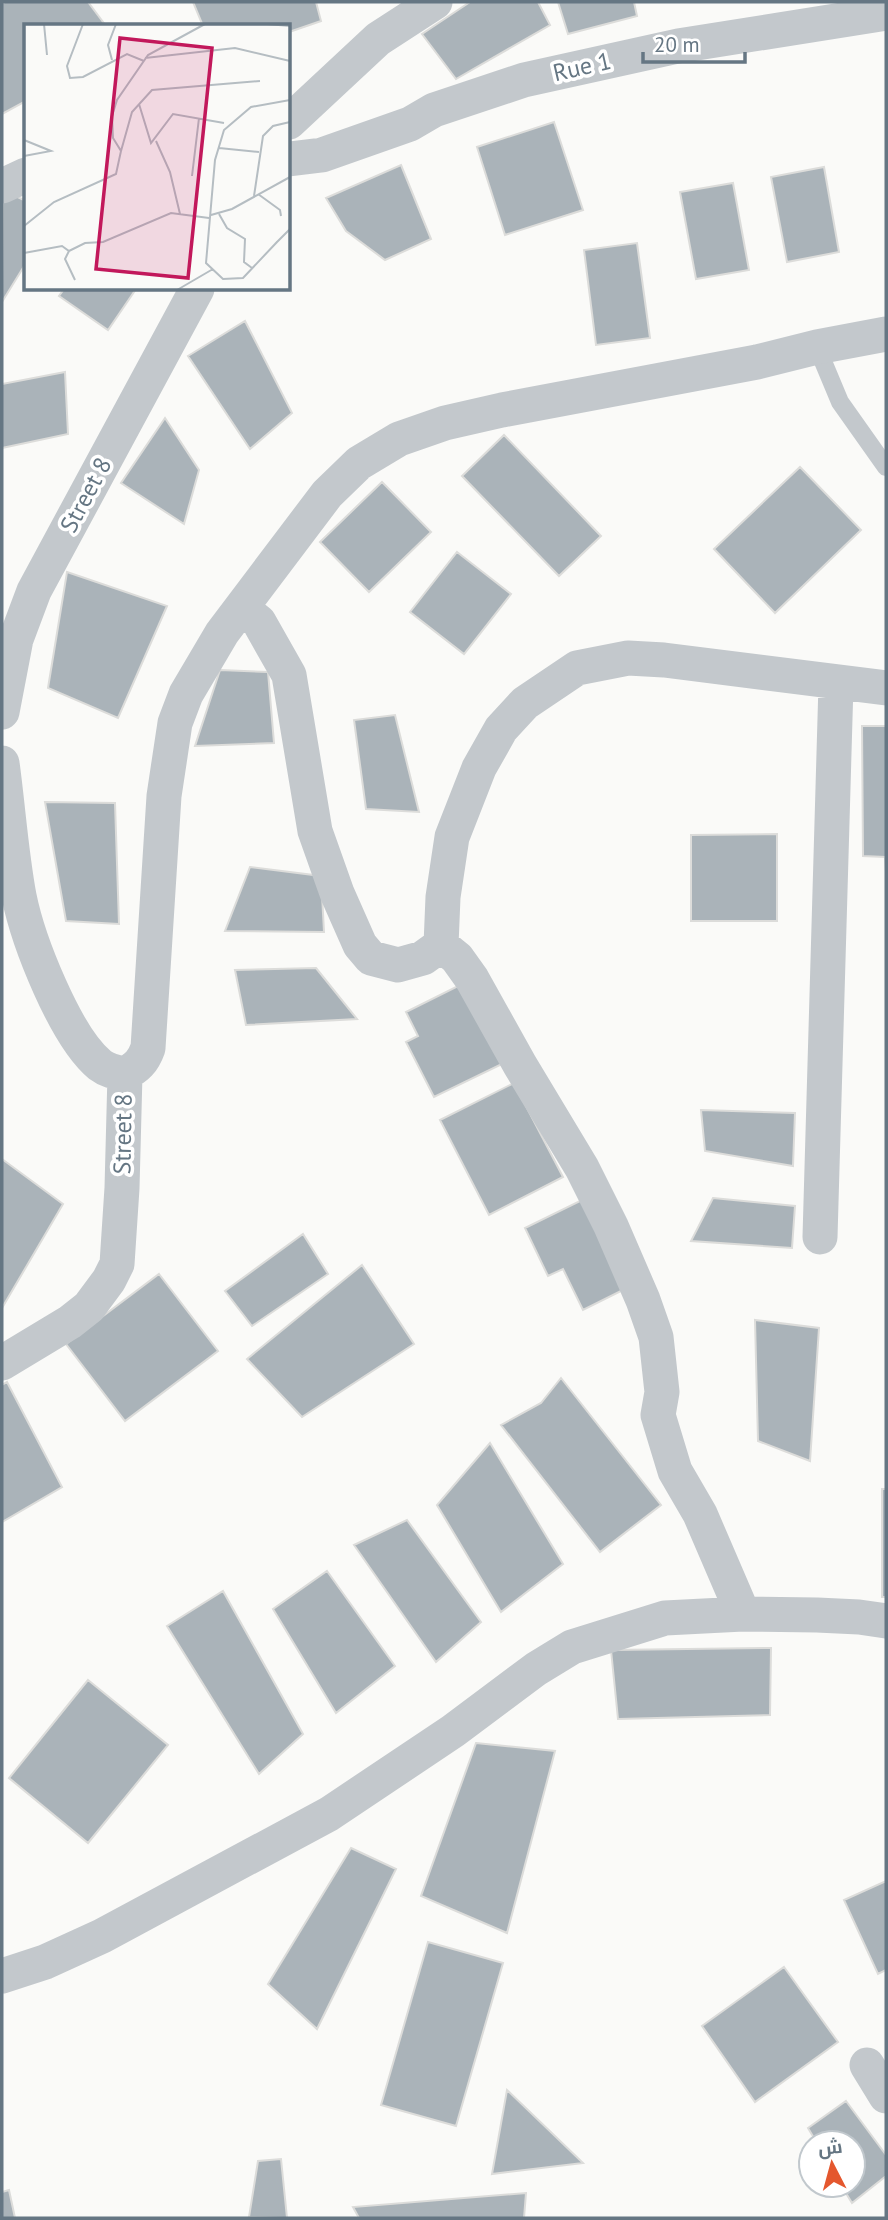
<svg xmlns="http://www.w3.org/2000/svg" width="888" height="2220" viewBox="0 0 888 2220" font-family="'PT Sans',Cairo,sans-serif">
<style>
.building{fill:#aab3b9;stroke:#dcdcda;stroke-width:2}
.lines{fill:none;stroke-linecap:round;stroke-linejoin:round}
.lane{stroke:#c3c8cc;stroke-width:18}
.street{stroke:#c3c8cc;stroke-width:35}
.labels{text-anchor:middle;stroke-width:7;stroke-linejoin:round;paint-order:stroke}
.street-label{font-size:24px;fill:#657683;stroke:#fff}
.inset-road{fill:none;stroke:#b5bdc2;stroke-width:2}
.view{fill:#c2185b;fill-opacity:0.15;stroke:#c2185b;stroke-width:3.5}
.inset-edge{fill:none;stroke:#657683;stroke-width:3.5}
</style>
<rect width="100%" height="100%" fill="#fafaf8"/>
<path class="building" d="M5,2H88L106,26H26V101L2,114V3Z
M193,2H316L321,21L289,32V26H203Z
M470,2H538L550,25L456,79L422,34Z
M558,2H634L637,16L568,34Z
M554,122L583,210L505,235L477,147Z
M401,165L431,239L385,260L346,231L326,198Z
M824,167L839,252L787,262L771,177Z
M733,183L749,270L696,279L680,192Z
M3,190L26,201V263L2,302Z
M637,243L650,338L596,345L584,250Z
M64,289H136L108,330L59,296Z
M245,321L292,413L250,449L188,356Z
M65,372L68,434L2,448V384Z
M165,418L199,470L184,524L121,483Z
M504,435L601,536L559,576L462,476Z
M800,467L861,530L775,613L714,549Z
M382,482L431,532L369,592L320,542Z
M457,552L511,594L464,654L410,612Z
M67,572L167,606L118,718L48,688Z
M220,670L268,672L274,743L195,746Z
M395,715L419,812L366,809L354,720Z
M862,726H886V872L885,857L863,856Z
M45,802L115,803L119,924L66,921Z
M777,834V921H691V835Z
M250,867L321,876L324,932L225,931Z
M316,968L357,1019L246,1025L235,970Z
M464,983L504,1063L434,1097L406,1042L418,1036L406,1012Z
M514,1083L563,1177L489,1215L440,1120Z
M701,1110L795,1113L793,1166L705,1151Z
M2,1159L63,1204L2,1308Z
M586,1198L629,1287L583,1310L563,1269L548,1276L525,1228Z
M713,1198L795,1206L792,1248L691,1241Z
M303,1234L328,1274L252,1326L225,1291Z
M362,1265L414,1344L302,1417L247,1359Z
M159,1274L218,1351L125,1421L66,1344Z
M755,1320L819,1328L810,1461L758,1441Z
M561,1378L661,1505L600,1552L501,1425L541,1403Z
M7,1382L62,1487L2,1522V1385Z
M490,1443L563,1564L501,1612L437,1505Z
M882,1489H886V1597H882Z
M407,1520L481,1622L436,1662L354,1545Z
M327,1571L395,1666L336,1713L273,1609Z
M223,1591L303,1734L259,1774L167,1626Z
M771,1648L770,1715L618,1719L611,1650Z
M88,1680L168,1745L88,1843L9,1778Z
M476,1743L555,1751L507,1933L421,1896Z
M351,1848L396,1869L317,2029L268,1984Z
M886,1881V1970L878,1974L844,1900Z
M428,1942L503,1963L456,2126L381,2105Z
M784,1967L838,2042L755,2102L702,2026Z
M507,2090L583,2163L492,2174Z
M846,2101L886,2155V2176L852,2203L841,2185H853V2143H817L808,2128Z
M281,2159L287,2218L249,2217L258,2161Z
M9,2190L15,2218H2V2192Z
M526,2193L524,2218H359L353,2207Z"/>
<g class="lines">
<path class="lane" d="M817,347L840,402L886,467"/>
<path class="street" d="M289,122L378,39L435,2
M289,159L322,155L410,124L434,110L524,80L678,46L886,13
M2,186L26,175
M243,609L259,622L289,675L315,831L337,893L360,945L371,958L398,965L423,958L441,945L443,897L452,837L479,768L501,729L525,703L577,668L628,658L664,660L886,688
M2,712L16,639L34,591L197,289
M2,763C8,807 11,853 19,896C28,941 65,1036 100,1065C108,1071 115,1072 125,1074L122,1188L117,1264L109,1280L89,1307L70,1322L2,1363
M441,945L457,958L472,979L520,1065L582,1168L611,1226L643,1300L656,1337L662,1392L658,1415L675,1471L700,1514L743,1614
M125,1074C137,1067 143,1062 148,1048L164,796L175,723L186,694L222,633L327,494L359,463L399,439L445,423L502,410L757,362L817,347L886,334
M820,1237L836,684
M2,1976L45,1962L102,1936L329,1814L453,1731L536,1669L572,1647L665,1618L743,1614L817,1615L859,1617L886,1621
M867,2065L886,2096"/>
</g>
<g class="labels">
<g class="street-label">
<text transform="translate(582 67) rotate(-13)" y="8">Rue 1</text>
<text transform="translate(86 495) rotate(-62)" y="8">Street 8</text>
<text transform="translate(123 1134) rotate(-89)" y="8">Street 8</text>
</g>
</g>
<g transform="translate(24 24)">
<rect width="266" height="266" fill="#fafaf8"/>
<path class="inset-road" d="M20,0L23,31M59,0L43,42L46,54L59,53L103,30L120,37M243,0L266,2M121,34L211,24L266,37M88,36L84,21L92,0M115,80L127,119L149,90L200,99M0,116L27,127L0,132M132,117L146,148L156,190M195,124L235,128M97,127L108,88L128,66L236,57M168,152L175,94M234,170L256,186L257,192M230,172L239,112L249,102L266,98M195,190L203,204L221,215L220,238L228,244M187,191L208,185L266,153M0,202L30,178L92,150L97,127L89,114L88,92L93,76L124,31L181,0M253,218L219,254L199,255L182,239L191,136L200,106L227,83L266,76M251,220L266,205M45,227L41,235L51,256M0,229L38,222L45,227L61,219L79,218L147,189L185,194M153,266L189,245"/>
<path class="view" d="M96,14L188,24L164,254L72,245Z"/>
<rect width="266" height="266" class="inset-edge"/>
</g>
<rect width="888" height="2220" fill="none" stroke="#657683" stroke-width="7"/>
<g transform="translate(832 2164) rotate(354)"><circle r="33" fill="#ffffff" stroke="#c1c8cd" stroke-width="2"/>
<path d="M0-5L12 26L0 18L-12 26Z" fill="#e4572e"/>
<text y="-10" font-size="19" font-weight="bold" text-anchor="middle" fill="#657683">ش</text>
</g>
<path d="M643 52v10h102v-10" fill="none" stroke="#657683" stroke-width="3.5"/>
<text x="654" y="52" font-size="21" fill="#657683" stroke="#ffffff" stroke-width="5" paint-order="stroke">20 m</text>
</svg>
